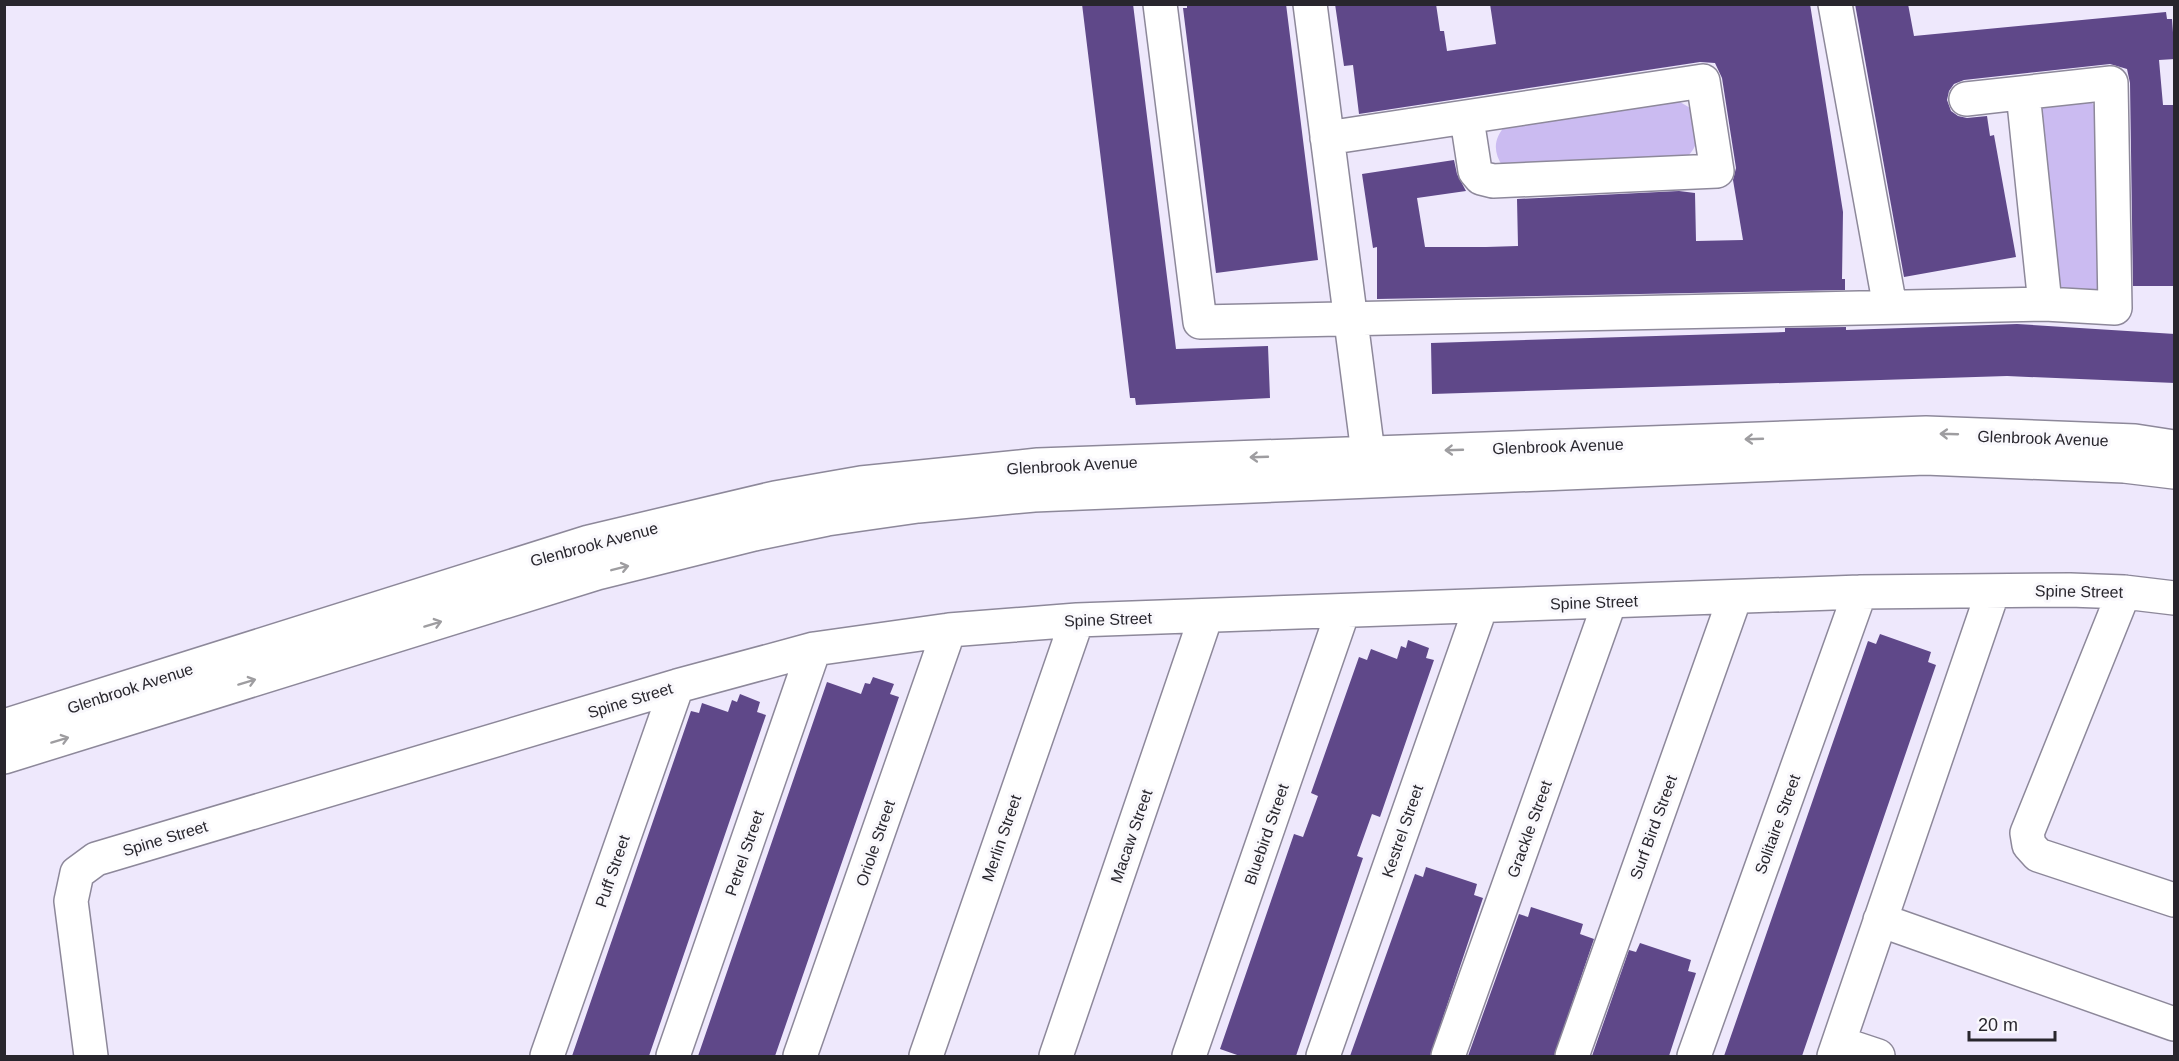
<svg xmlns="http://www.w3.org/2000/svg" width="2179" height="1061" viewBox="0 0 2179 1061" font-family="Arial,sans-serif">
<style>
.green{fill:#cbbbf1}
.building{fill:#5f4889}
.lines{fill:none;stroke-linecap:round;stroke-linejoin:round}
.minor-casing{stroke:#8d889a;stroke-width:36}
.minor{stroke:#fff;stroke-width:33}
.oneway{stroke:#9e9da0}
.labels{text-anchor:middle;stroke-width:6;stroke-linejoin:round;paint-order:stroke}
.street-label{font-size:16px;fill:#28262d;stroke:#f9f8fc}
</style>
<rect width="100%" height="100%" fill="#eee8fc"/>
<path class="green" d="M1673,98L1692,109C1697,129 1703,141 1687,157L1503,167C1493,152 1493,139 1506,125Z
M2088,99L2096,107L2100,293L2058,289L2041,110L2048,101Z"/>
<path class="building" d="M1082,4H1133L1176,349L1268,346L1270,398L1136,405L1135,398H1130Z
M1187,4H1286L1318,260L1216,273L1183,8H1187Z
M1335,4H1436L1440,31H1444L1447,51L1496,44L1490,4H1810L1843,212L1842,279H1845V290L1377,299V247L1373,248L1362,174L1454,160L1457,174L1466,191L1417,198L1425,247H1486L1518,246L1517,199L1679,191L1695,193L1696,241L1743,240L1733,180L1736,168L1722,78L1715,63L1700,62L1359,114L1353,65L1344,66Z
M1855,4H1908L1914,36L2166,12L2167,19H2172L2175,59L2159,60L2163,105H2175V286H2133L2130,83L2127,69L2110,64L1964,80L1954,84L1949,91L1947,100L1951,111L1958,116L1967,118L1987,116L1990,136L1994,135L2016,257L1904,277Z
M2017,324L2175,334V383L2007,376L1432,394L1431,343L1785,332V328L1846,327V330Z
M1880,634L1931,652L1928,662L1936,665L1802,1056H1724L1868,641L1876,644Z
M1408,640L1429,648L1426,658L1434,660L1380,817L1372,814L1357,856L1363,858L1296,1056H1240L1220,1049L1294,834L1303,837L1318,796L1311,793L1359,657L1367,660L1371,649L1397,659L1401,646L1406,648Z
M873,677L894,684L890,694L899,697L775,1056H698L827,682L861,694L865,683L870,684Z
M740,694L760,702L757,712L766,715L649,1056H572L691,711L699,713L702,703L728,712L732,700L737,702Z
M1426,867L1477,884L1474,895L1483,898L1430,1056H1350L1415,874L1423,877Z
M1531,907L1583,924L1580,934L1594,939L1554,1056H1468L1519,914L1528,917Z
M1640,943L1691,960L1688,971L1696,973L1669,1056H1592L1629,950L1636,952Z"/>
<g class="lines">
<g class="minor-casing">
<path id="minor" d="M1160,4L1200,322L2045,304L2115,308L2111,83L1966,99
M1310,4L1368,453
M1835,4L1890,307
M2023,93L2045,304
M1327,138L1703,81L1717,171L1493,181L1481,178L1475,171L1467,119
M2124,592L2027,833L2029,845L2038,855L2174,900
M4,726L589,542L775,498L861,483L1038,465L1926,433L2135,441L2174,447
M4,757L597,573L754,534L827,519L918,506L1034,495L1925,458L2124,466L2174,472
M1880,920L2174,1024
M1839,1043L1878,1056
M91,1056L71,901L77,873L96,859L677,686L814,649L949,630L1077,620L1860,592L2070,590L2124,592L2174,598
M547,1056L677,686
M673,1056L814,649
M800,1056L949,630
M926,1056L1077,620
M1056,1056L1206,616
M1189,1056L1343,611
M1323,1056L1481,606
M1448,1056L1610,601
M1572,1056L1735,597
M1694,1056L1860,592
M1834,1056L1993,591"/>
</g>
<use href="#minor" class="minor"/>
</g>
<defs><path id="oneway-shaft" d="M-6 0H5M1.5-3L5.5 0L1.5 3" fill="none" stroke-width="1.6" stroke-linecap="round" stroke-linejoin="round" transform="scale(1.5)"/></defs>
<g class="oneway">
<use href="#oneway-shaft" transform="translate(1949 434) rotate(-178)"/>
<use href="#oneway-shaft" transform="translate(1754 439) rotate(178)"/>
<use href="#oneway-shaft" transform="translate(1454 450) rotate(178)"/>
<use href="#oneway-shaft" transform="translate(1259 457) rotate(178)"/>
<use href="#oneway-shaft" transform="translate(620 568) rotate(-14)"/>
<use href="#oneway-shaft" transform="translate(433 624) rotate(-17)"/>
<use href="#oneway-shaft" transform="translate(247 682) rotate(-17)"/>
<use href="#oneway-shaft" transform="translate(60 740) rotate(-17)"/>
</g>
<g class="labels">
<g class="street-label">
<text transform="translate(2043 438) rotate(2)" y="6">Glenbrook Avenue</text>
<text transform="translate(1558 446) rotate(-2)" y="6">Glenbrook Avenue</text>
<text transform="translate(1072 465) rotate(-3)" y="6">Glenbrook Avenue</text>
<text transform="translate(594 544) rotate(-15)" y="6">Glenbrook Avenue</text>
<text transform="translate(2079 591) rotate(1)" y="6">Spine Street</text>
<text transform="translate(1594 602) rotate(-2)" y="6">Spine Street</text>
<text transform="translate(1108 619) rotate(-2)" y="6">Spine Street</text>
<text transform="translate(130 688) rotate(-18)" y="6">Glenbrook Avenue</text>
<text transform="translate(630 700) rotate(-17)" y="6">Spine Street</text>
<text transform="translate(1777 824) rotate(-70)" y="6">Solitaire Street</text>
<text transform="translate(1653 827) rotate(-70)" y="6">Surf Bird Street</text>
<text transform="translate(1529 829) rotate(-70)" y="6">Grackle Street</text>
<text transform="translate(1402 831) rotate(-71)" y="6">Kestrel Street</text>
<text transform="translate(1266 834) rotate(-71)" y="6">Bluebird Street</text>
<text transform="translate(1131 836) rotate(-71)" y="6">Macaw Street</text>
<text transform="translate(165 838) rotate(-17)" y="6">Spine Street</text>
<text transform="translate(1001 838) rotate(-71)" y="6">Merlin Street</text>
<text transform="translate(875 843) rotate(-71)" y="6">Oriole Street</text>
<text transform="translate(744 853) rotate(-71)" y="6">Petrel Street</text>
<text transform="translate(612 871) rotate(-71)" y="6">Puff Street</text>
</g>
</g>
<rect width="2179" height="1061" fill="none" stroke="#28262d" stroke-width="12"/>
<path d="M1969 1031v9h86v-9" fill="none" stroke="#28262d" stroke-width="3"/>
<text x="1978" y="1031" font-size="18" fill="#28262d" stroke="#f9f8fc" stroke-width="4.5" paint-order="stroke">20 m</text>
</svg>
